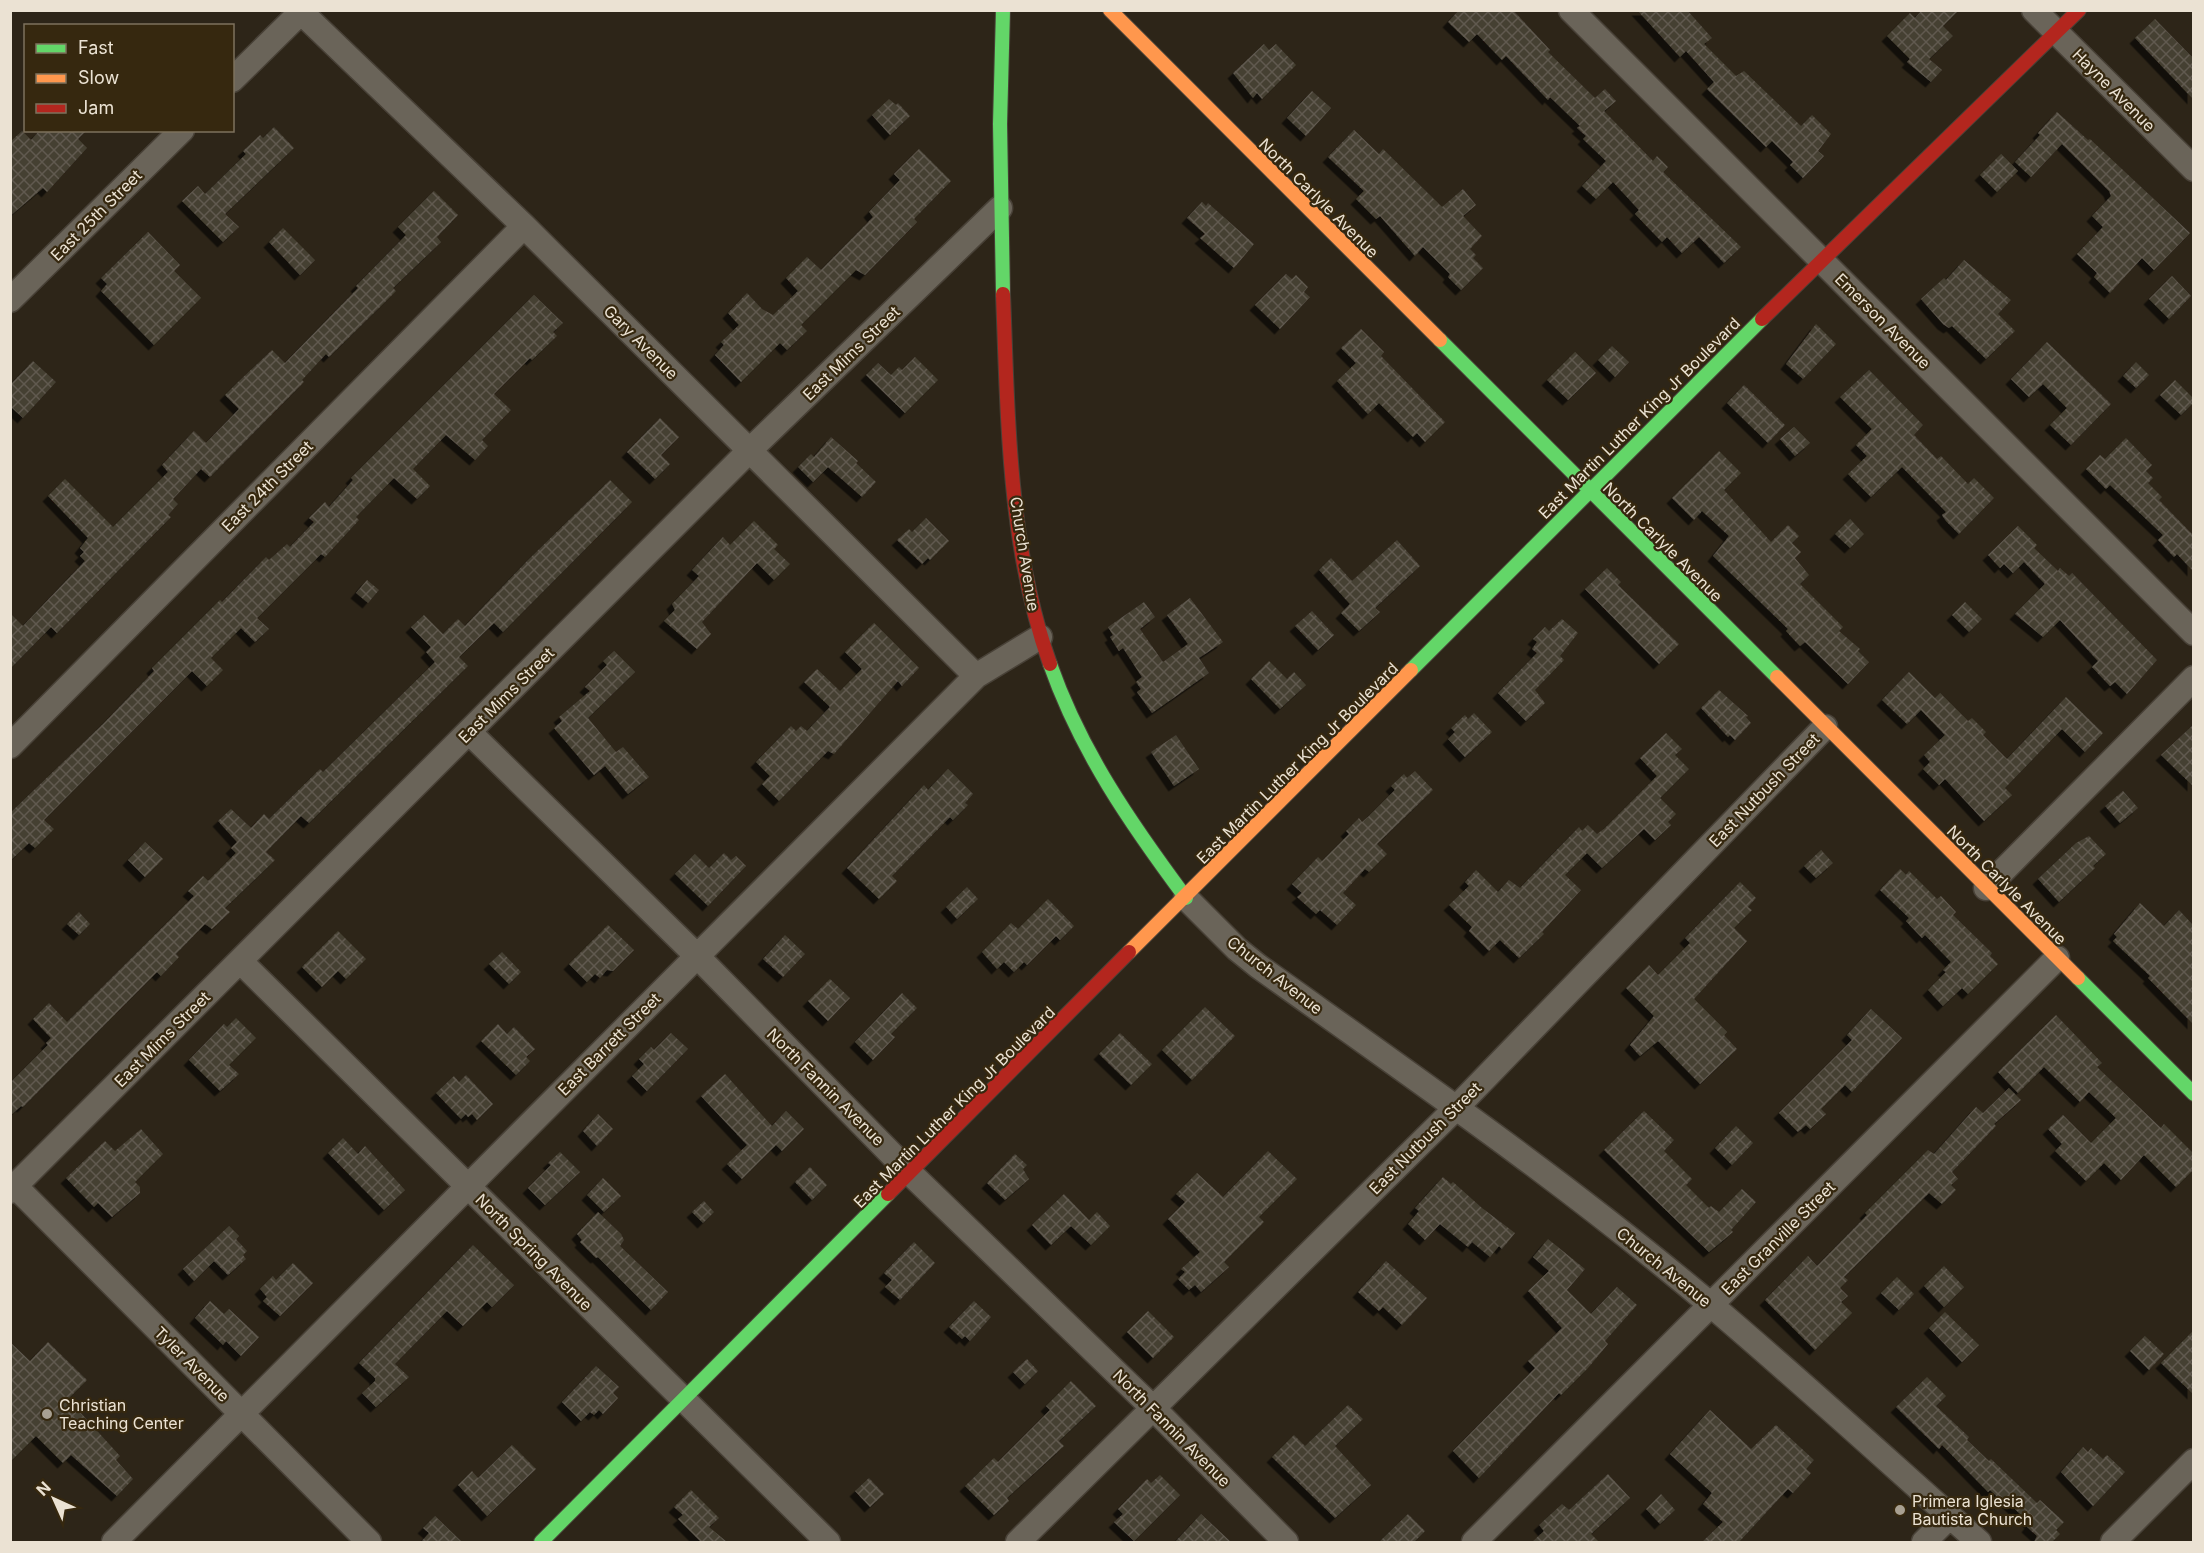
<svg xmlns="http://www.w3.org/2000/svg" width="2204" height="1553" viewBox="0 0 2204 1553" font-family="Inter,sans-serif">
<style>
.building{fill:url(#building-cross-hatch);filter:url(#shadow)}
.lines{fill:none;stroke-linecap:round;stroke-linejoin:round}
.street-casing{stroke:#484137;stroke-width:27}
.fast-casing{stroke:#484137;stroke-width:16}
.slow-casing{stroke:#484137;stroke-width:16}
.jam-casing{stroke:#484137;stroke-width:16}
.street{stroke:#6a6459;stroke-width:24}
.fast{stroke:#63d668;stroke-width:14}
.slow{stroke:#ff974d;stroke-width:14}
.jam{stroke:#b3261e;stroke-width:14}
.poi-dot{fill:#a8a092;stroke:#36280f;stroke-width:2}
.labels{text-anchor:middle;stroke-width:4.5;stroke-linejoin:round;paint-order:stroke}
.street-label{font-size:16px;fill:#ebe2d3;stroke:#36280f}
.poi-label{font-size:16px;fill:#ebe2d3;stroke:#36280f;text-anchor:start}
</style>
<defs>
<pattern id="building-cross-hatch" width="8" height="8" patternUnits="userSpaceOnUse" patternTransform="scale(1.5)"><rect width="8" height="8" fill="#453f33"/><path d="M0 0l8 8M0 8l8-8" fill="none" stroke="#605a50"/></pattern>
<filter id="shadow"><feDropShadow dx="-5.5" dy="5.5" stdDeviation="0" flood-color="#0009"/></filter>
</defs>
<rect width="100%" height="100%" fill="#2d2518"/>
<path class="building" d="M1459,10H1513L1550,50L1548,52L1595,98L1605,89L1616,101L1604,111L1653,161L1657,156L1668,167L1663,172L1741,247L1724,263L1699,237L1682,253L1667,237L1662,242L1635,214L1639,210L1613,182L1596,199L1582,186L1606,161L1583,139L1586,136L1577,128L1580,126L1550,97L1548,100L1506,56L1502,60L1477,34L1469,42L1448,22Z
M1637,10H1687L1712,38L1704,44L1736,76L1744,71L1801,126L1812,115L1831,134L1818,151L1824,156L1803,178L1790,165L1793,162L1772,141L1766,147L1707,89L1714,82L1686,51L1680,57Z
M1922,10H1959L1943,26L1953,36L1929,59L1942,70L1931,82L1907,62L1910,59L1887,36L1910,13L1915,18Z
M2155,19L2193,58V99L2135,38Z
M1264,44L1269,50L1276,44L1296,65L1262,99L1257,93L1253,98L1233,73Z
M1312,91L1331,108L1306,136L1287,118Z
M889,99L896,105L898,103L910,116L890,135L872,115Z
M2057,112L2088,140L2090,139L2190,233L2154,270L2142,258L2110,293L2094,277L2097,273L2077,254L2103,227L2092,216L2111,196L2109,191L2062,144L2031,177L2015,162L2040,135L2038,133Z
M274,127L294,148L225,214L239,227L223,242L182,201L198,186L205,194L246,154L243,151L260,135L263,138Z
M40,130H87L78,139L87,148L47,192L43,188L10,216V142L22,131L31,140Z
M1354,130L1379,154L1383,149L1442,207L1463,189L1476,205L1463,216L1482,236L1470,249L1476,255L1473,258L1483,268L1461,290L1448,277L1450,274L1423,247L1415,256L1380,216L1376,219L1356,199L1364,191L1328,157Z
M919,149L951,181L914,219L917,222L865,275L856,270L801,325L807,331L787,350L780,343L741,382L715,355L724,345L721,342L739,325L728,313L747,293L762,309L773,315L798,291L786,278L807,257L821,270L873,217L869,212L900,180L894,174Z
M2001,154L2018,171L1997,192L1980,175Z
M434,191L458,215L437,237L441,242L393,288L396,291L379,308L329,357L326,354L302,380L304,382L210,477L201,469L173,499L178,504L168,515L171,517L57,633L51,627L10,669V613L23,626L85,561L80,556L84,552L80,548L88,538L48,496L65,479L113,527L168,472L162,465L194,431L206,443L239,409L225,395L238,382L272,350L285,363L358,288L356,286L406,235L398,227Z
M1202,202L1206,206L1208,203L1254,244L1234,268L1200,238L1205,234L1187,218Z
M283,228L315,260L300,275L269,242Z
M148,232L180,265L174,271L201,298L154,345L101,291L107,284L101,278Z
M1964,260L2011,300L1998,314L2015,331L1986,359L1952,326L1949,328L1943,324L1921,299L1944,278L1946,280Z
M1286,274L1292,279L1296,275L1308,287L1304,292L1310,297L1280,329L1255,305Z
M2172,276L2191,296L2169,319L2149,299Z
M534,295L563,323L553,332L557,336L532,360L530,358L494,394L511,410L482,440L488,446L475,460L446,435L413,469L430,486L417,499L394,478L356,517L359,520L325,557L321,554L257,618L269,629L255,642L241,628L211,658L223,670L207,686L192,671L44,820L54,829L35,848L29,843L10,861V813L103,724L154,671L152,668L220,600L222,602L266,557L269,560L287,544L290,547L314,522L309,518L325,502L329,507L353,480L351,478Z
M1816,324L1836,344L1803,379L1786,364Z
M1361,329L1384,352L1381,356L1445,422L1425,442L1417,433L1413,437L1379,403L1368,414L1337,381L1356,363L1341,348Z
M2047,342L2111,404L2071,445L2050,425L2067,408L2043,384L2029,397L2011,379Z
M1612,346L1629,362L1615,377L1598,360Z
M1575,352L1596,373L1568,400L1547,380Z
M915,357L938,380L905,413L866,375L878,363L891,375L899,367L902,370Z
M33,361L56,382L23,418L10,406V385Z
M2136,362L2149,375L2136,388L2123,376Z
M1869,370L1923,425L1914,435L1937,459L1941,456L1968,484L1974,478L1994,498L1959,534L1946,521L1942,515L1946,512L1902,467L1871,497L1848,474L1867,456L1856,445L1872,429L1840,397Z
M2175,380L2193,398V403L2181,415L2160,395Z
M1744,385L1785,425L1768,443L1727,403Z
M660,418L679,437L661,455L670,464L655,479L627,452Z
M1794,427L1810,443L1795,456L1780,439Z
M831,437L858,461L856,463L876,482L862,497L828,467L813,482L798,467L811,454L814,457Z
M2126,438L2152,465L2146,471L2153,478L2148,483L2162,497L2159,500L2193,535V571L2177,554L2174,557L2158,540L2163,535L2110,485L2106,489L2086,469L2100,455L2105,459Z
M1719,451L1741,473L1724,490L1771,542L1788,525L1799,536L1792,543L1801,552L1795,558L1809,575L1800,584L1843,627L1839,631L1860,649L1858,651L1869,662L1848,684L1805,642L1800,646L1786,631L1788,629L1713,556L1729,536L1702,511L1694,520L1672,498Z
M610,480L632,502L503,632L494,623L459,657L468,666L309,823L301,816L266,852L275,860L225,908L230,912L212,929L205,924L176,954L179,957L161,976L157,972L23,1107L21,1106L10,1116V1083L48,1045L46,1043L51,1038L33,1019L49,1003L67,1022L194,896L188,891L203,876L208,881L236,853L231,848L237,842L218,821L231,809L251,828L264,814L269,819L320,769L323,772L435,662L426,652L431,647L411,627L424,615L443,634L458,619L465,626L528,560Z
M926,518L949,541L930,560L928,558L922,564L897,540L909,529L912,532Z
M1850,519L1864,534L1850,548L1835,534Z
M754,521L778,545L774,549L790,564L774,580L757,563L702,622L711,634L697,649L664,621L675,610L672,604L699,576L692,570L723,537L730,545Z
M2018,526L2037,545L2034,548L2058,571L2060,568L2069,576L2072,573L2157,660L2127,694L2115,682L2110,686L2092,667L2098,661L2060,620L2043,637L2015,614L2045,584L2024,562L2013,573L2004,564L2000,568L1988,555Z
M1397,540L1420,566L1375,608L1380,612L1359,631L1341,613L1350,604L1319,570L1331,558L1352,581Z
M1607,568L1621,582L1618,585L1679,644L1659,664L1585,589Z
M367,580L379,590L368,603L356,593Z
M1190,598L1223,642L1199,658L1209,673L1152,713L1137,692L1141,689L1136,682L1142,677L1123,648L1119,651L1110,637L1113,635L1108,627L1144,602L1155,617L1140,629L1163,662L1188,644L1167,615Z
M1965,602L1982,619L1969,632L1952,615Z
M1312,611L1334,635L1318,650L1295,626Z
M1562,619L1578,633L1560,656L1564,660L1535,690L1545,703L1526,721L1498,693L1537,653L1532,649L1537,642L1533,639L1545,627L1549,631Z
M874,623L919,668L902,686L898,681L834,754L828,751L779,801L762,784L770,776L756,762L791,726L796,731L801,726L807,731L830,707L804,682L817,669L840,691L862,669L845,652Z
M614,651L635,672L588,718L616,752L623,747L649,777L628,794L605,766L594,775L554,728L562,721L559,717L590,691L585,687L607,665L603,661Z
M1269,661L1287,679L1294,672L1306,685L1280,709L1251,679Z
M1909,672L1935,698L1940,693L1968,721L1972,718L1986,732L1983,735L2007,759L2066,697L2103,733L2085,752L2062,729L2005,788L2012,795L1984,821L1945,779L1939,785L1923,769L1930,762L1924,755L1945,735L1921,710L1907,724L1882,700Z
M1719,690L1748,716L1746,717L1751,723L1735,740L1730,735L1728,737L1701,708Z
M1474,713L1492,732L1465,757L1448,739L1455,732L1451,728L1465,715L1468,719Z
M2193,725V786L2161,755Z
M1666,733L1682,749L1675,755L1689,769L1660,798L1676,814L1668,822L1671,825L1655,840L1644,829L1602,868L1587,853L1565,875L1581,890L1542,932L1544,934L1519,958L1500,940L1489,951L1469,931L1472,927L1449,905L1469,886L1465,882L1476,870L1498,892L1509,880L1520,888L1579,827L1582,831L1588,825L1597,834L1605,828L1657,776L1640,758Z
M1176,735L1199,769L1174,786L1151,752Z
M948,769L973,794L965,803L968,805L953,820L950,817L892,876L897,881L879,899L847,868L924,785L928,790Z
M1415,771L1433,790L1377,844L1387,854L1369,872L1365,869L1343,893L1356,905L1337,925L1320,910L1316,914L1297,897L1302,893L1292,884L1318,857L1322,861L1349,834L1346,831L1359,818L1362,822L1369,816L1395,790L1391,786L1404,774L1407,778Z
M2123,791L2138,808L2120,823L2105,806Z
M2089,836L2106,854L2093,866L2095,868L2059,902L2038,879L2076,843Z
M145,842L163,859L145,877L128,860Z
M1821,850L1833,863L1816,878L1804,866Z
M724,853L731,860L736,856L746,866L708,906L675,874L695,854L709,868Z
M1900,869L1906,875L1909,871L1937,899L1941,896L1956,912L1953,915L1992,953L1990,956L1998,964L1968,994L1962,988L1943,1006L1928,990L1946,972L1943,970L1951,962L1925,935L1922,938L1906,921L1909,918L1880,890Z
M1740,882L1756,898L1748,907L1752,910L1734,928L1747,941L1694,999L1727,1032L1724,1035L1737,1049L1700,1084L1658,1041L1640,1056L1630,1045L1654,1016L1626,988L1649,965L1658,975L1690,943L1685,938Z
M967,887L978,899L957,919L946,907Z
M1048,899L1074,926L1060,940L1056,936L1027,965L1024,962L1014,972L1004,962L997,969L982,952L1011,923L1018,929Z
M2140,903L2164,926L2179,910L2193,925V1024L2148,978L2150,976L2113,941L2117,937L2114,934Z
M79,912L90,924L79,935L67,924Z
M608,925L634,950L613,971L607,970L600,978L595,974L587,982L569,964Z
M338,931L366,959L346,979L338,971L322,987L302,967Z
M785,935L805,954L783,977L763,959Z
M502,952L521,972L509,984L489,964Z
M830,979L850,998L828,1021L808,1001Z
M902,993L917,1008L891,1034L895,1037L873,1060L855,1042Z
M1205,1007L1235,1036L1192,1080L1162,1050Z
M1871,1009L1902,1038L1852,1092L1845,1085L1821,1109L1826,1114L1810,1129L1806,1125L1798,1132L1779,1113L1852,1040L1847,1035Z
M2056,1015L2102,1063L2097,1067L2161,1128L2164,1124L2193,1153V1170L2176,1187L2144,1155L2121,1180L2104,1163L2086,1181L2055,1151L2062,1144L2048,1129L2063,1115L2091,1143L2116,1118L2089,1092L2080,1102L2044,1067L2018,1093L1998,1072Z
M236,1018L256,1038L229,1065L239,1074L220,1091L189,1060L224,1024L227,1027Z
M498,1024L507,1034L514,1027L535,1049L526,1057L530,1061L516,1075L481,1041Z
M671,1033L688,1049L647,1091L632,1076L644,1064L639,1059L651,1047L654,1050Z
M1120,1033L1152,1064L1131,1085L1099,1054Z
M725,1074L772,1126L786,1111L804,1129L782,1151L776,1145L742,1179L727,1164L747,1145L701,1096Z
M466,1075L493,1104L477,1120L472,1114L468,1117L466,1114L461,1119L436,1093L454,1076L459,1082Z
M2009,1088L2021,1100L1994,1124L1996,1126L1952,1172L1958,1179L1951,1185L1956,1190L1942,1204L1929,1193L1844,1277L1848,1280L1840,1288L1848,1296L1841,1302L1852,1313L1815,1350L1765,1300L1808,1256L1817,1266L1867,1215L1865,1213L1928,1150L1934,1154L1976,1107L1983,1113Z
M1644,1111L1674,1140L1664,1151L1692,1179L1686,1185L1709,1208L1711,1206L1719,1212L1742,1189L1756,1202L1731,1230L1733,1232L1709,1252L1604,1150Z
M598,1114L613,1129L597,1146L583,1131Z
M1736,1126L1753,1143L1732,1165L1715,1148Z
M141,1129L163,1154L135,1182L140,1187V1193L112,1217L98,1203L94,1207L66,1178L105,1141L115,1151Z
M343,1138L358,1154L365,1146L405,1190L384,1210L328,1153Z
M1268,1151L1297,1179L1259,1217L1264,1222L1224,1262L1229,1267L1201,1292L1195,1285L1189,1290L1178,1279L1185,1272L1181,1269L1200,1252L1168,1219L1185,1202L1176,1194L1197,1173L1223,1197Z
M560,1152L580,1172L545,1205L528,1188L551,1165L548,1163Z
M1015,1154L1027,1165L1023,1169L1029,1179L1005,1200L987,1183Z
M810,1167L827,1185L812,1200L795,1182Z
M1443,1177L1451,1184L1453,1182L1482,1208L1515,1233L1502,1249L1499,1246L1490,1257L1472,1242L1468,1247L1440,1224L1425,1240L1408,1224L1419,1211L1415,1208Z
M603,1178L621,1196L604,1212L587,1195Z
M1064,1194L1089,1220L1097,1212L1110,1226L1091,1245L1071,1226L1051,1245L1032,1225Z
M704,1201L714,1212L703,1223L692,1212Z
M598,1212L621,1234L624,1240L620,1246L668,1292L651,1310L598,1257L596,1258L580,1242L582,1240L577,1234Z
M229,1226L239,1236L236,1239L247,1251L243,1255L246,1259L228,1275L214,1261L194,1281L183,1269Z
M1548,1239L1585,1269L1567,1290L1591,1314L1617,1287L1637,1305L1605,1341L1608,1344L1588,1368L1561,1395L1559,1393L1479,1478L1453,1451L1535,1368L1528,1361L1562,1328L1528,1291L1549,1271L1533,1257Z
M914,1242L935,1263L900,1300L885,1287L892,1280L884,1273Z
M473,1245L514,1285L492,1307L487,1302L463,1326L447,1311L395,1364L409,1377L376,1407L362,1393L375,1381V1378L359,1363Z
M1386,1261L1427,1298L1402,1325L1383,1307L1379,1311L1358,1292Z
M293,1263L313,1283L280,1316L263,1301L267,1297L260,1289L273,1276L276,1280Z
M1944,1266L1964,1287L1944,1307L1924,1286Z
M1897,1277L1914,1294L1899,1310L1881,1293Z
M210,1301L224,1314L229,1309L259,1337L241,1356L226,1341L223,1345L195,1318Z
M974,1301L991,1317L970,1341L965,1336L962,1339L949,1327Z
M1148,1311L1174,1337L1153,1358L1127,1332Z
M1945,1312L1979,1345L1962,1362L1929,1328Z
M2193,1331V1394L2161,1363Z
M2145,1336L2164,1354L2149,1370L2130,1351Z
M10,1342L30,1361L48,1342L87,1380L68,1399L120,1456L116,1460L133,1479L117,1496L71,1455L63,1463L36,1436L10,1462Z
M1027,1359L1038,1371L1025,1384L1013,1372Z
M596,1366L619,1387L613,1393L618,1398L603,1414L599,1410L594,1415L590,1412L581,1421L562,1402Z
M1927,1377L1946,1396L1936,1406L1969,1437L1967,1440L1989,1461L1991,1459L2037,1503L2040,1500L2064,1522L2056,1530L2060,1534L2052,1542H2034L2037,1536L2027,1527L2030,1523L2006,1501L2004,1503L1990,1490L1988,1492L1942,1445L1939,1449L1896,1407Z
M1071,1381L1096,1406L1059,1441L1064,1446L1007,1498L1009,1501L994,1515L965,1486L994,1458L998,1462L1050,1410L1046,1406Z
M1348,1405L1363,1419L1335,1446L1371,1485L1335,1518L1272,1457L1294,1435L1305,1446Z
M1710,1410L1751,1449L1776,1425L1814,1460L1806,1469L1811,1473L1793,1493L1788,1489L1739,1542H1702L1723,1522L1703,1504L1712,1493L1670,1454Z
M512,1445L536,1469L487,1516L458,1485L472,1471L478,1478Z
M2083,1447L2088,1452L2091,1448L2103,1459L2107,1455L2125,1472L2093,1506L2061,1472Z
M1608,1474L1630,1498L1591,1534L1599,1542H1532L1544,1531L1539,1525L1562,1504L1569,1510Z
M1160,1475L1180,1495L1134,1541L1114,1522L1123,1514L1118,1509L1147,1479L1151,1483Z
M869,1478L884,1494L870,1507L855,1491Z
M691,1490L719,1518L709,1527L727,1542H701L678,1519L683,1515L674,1507Z
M1661,1494L1675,1510L1660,1524L1646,1509Z
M1201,1514L1231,1542H1175Z
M1408,1514L1425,1531L1414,1542H1379Z
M435,1516L462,1542H421L429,1533L423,1528Z"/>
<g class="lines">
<g class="street-casing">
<path id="street" d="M1571,10L2194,633
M2034,10L2194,169
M232,80L301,12L524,226L976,676
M10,300L182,130
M469,732L697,956L911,1174L1154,1409L1286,1542
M10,746L524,226
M1986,888L2194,678
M1186,898L1237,949L1258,966C1412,1076 1568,1184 1711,1305C1802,1382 1890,1463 1979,1542
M240,961L828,1542
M15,1186L369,1542
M10,1191L750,450L1000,208
M114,1542L976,676L1040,637
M1018,1542L1456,1108L1825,727
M1474,1542L2057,958
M1924,1542L1950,1516
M2113,1542L2194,1461"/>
</g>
<g class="fast-casing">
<path id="fast" d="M1003,10L1000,124L1003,294
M1440,340L1777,677
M1050,664C1081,752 1131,824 1186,898
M1411,670L1762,319
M2078,978L2194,1094
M541,1542L888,1194"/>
</g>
<g class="slow-casing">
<path id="slow" d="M1110,10L1440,340
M1777,677L2078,978
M1129,952L1411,670"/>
</g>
<g class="jam-casing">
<path id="jam" d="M1003,294C1008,418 1008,546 1050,664
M1762,319L2079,10
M888,1194L1129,952"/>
</g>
<use href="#street" class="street"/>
<use href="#fast" class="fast"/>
<use href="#slow" class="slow"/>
<use href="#jam" class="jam"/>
</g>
<g class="poi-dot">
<circle cx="47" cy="1414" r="6"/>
<circle cx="1900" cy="1510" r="6"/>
</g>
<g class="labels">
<g class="street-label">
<text transform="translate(2114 90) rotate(45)" y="6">Hayne Avenue</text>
<text transform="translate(1319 198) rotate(45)" y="6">North Carlyle Avenue</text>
<text transform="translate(96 215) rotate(-45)" y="6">East 25th Street</text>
<text transform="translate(1883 321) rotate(45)" y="6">Emerson Avenue</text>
<text transform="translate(641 342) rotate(45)" y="6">Gary Avenue</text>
<text transform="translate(851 353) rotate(-44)" y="6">East Mims Street</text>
<text transform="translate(1639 418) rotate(-45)" y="6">East Martin Luther King Jr Boulevard</text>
<text transform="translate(267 486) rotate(-45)" y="6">East 24th Street</text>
<text transform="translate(1663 542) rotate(45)" y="6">North Carlyle Avenue</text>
<text transform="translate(1025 554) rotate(81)" y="6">Church Avenue</text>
<text transform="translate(506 695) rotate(-45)" y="6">East Mims Street</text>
<text transform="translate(1297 763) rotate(-45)" y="6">East Martin Luther King Jr Boulevard</text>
<text transform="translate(1764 790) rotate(-46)" y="6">East Nutbush Street</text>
<text transform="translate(2007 885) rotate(45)" y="6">North Carlyle Avenue</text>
<text transform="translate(1275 975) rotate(38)" y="6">Church Avenue</text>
<text transform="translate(162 1039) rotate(-45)" y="6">East Mims Street</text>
<text transform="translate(609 1044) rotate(-45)" y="6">East Barrett Street</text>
<text transform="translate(826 1087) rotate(45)" y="6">North Fannin Avenue</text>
<text transform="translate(954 1107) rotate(-45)" y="6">East Martin Luther King Jr Boulevard</text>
<text transform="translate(1425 1138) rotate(-45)" y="6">East Nutbush Street</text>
<text transform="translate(1778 1238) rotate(-45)" y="6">East Granville Street</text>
<text transform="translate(534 1252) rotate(45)" y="6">North Spring Avenue</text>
<text transform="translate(1664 1267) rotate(39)" y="6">Church Avenue</text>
<text transform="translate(192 1364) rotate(45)" y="6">Tyler Avenue</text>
<text transform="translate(1172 1428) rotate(45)" y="6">North Fannin Avenue</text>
</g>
<g class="poi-label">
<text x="59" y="1411">Christian<tspan x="59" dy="18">Teaching Center</tspan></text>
<text x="1912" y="1507">Primera Iglesia<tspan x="1912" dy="18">Bautista Church</tspan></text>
</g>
</g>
<rect width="2204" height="1553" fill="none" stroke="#ebe2d3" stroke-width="24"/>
<rect x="24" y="24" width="210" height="108" fill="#36280f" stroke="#7e725d" stroke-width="1.5"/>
<rect x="36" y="44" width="30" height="9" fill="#63d668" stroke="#7e725d" stroke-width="1.5"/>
<text x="78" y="54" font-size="18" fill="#ebe2d3">Fast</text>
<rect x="36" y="74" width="30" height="9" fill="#ff974d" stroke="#7e725d" stroke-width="1.5"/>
<text x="78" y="84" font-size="18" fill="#ebe2d3">Slow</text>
<rect x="36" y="104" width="30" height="9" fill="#b3261e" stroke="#7e725d" stroke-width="1.5"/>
<text x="78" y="114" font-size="18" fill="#ebe2d3">Jam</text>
<g transform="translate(54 1499) rotate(315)" stroke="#36280f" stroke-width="4.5" paint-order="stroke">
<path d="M0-4.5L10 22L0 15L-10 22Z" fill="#ebe2d3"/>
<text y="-9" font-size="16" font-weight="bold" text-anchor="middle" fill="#ebe2d3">N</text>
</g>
</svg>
